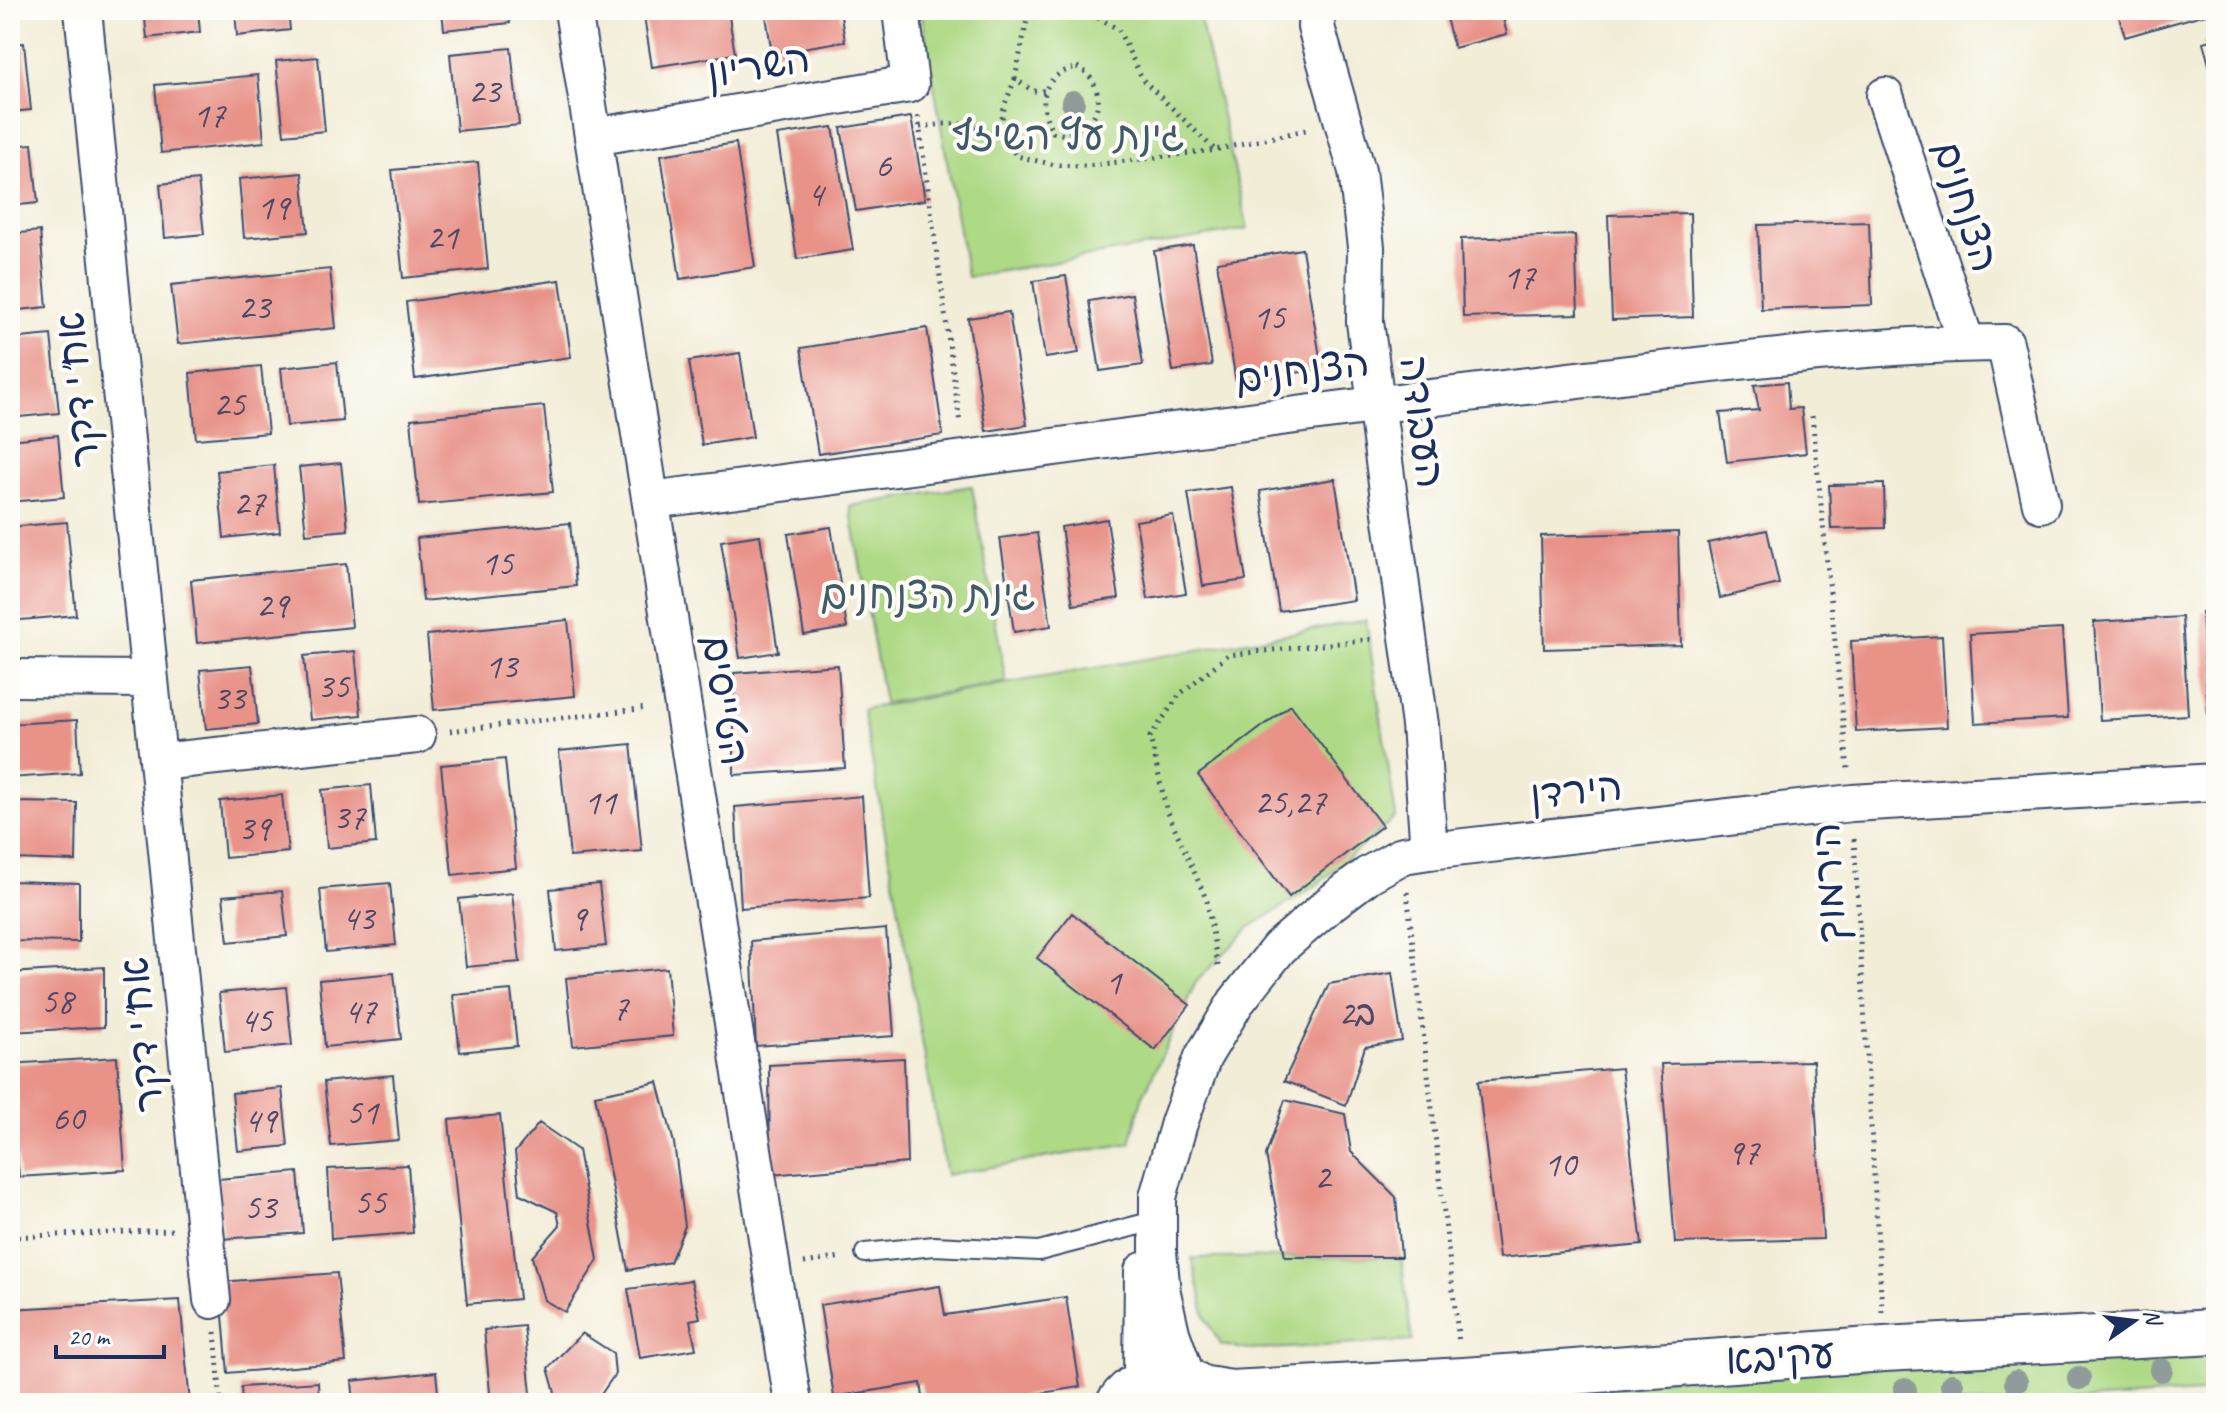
<svg xmlns="http://www.w3.org/2000/svg" width="2226" height="1413" viewBox="0 0 2226 1413" font-family="Caveat,'Playpen Sans Hebrew',sans-serif">
<style>
.green{fill:#aed985;stroke:#648472;stroke-width:2}
.building{fill:#e89288}
.lines{fill:none;stroke-linecap:round;stroke-linejoin:round}
.lane-casing{stroke:#3b4c70;stroke-width:22}
.street-casing{stroke:#3b4c70;stroke-width:40}
.secondary-casing{stroke:#3b4c70;stroke-width:48}
.path{stroke:#3b4c70;stroke-width:5;stroke-dasharray:2 6;stroke-linecap:butt}
.lane{stroke:#fff;stroke-width:18}
.street{stroke:#fff;stroke-width:36}
.secondary{stroke:#fff;stroke-width:44}
.tree{fill:#909c9a}
.labels{text-anchor:middle;stroke-width:8;stroke-linejoin:round;paint-order:stroke}
.number-label{font-size:36px;fill:#4e4868}
.street-label{font-size:40px;fill:#1b2f5e;stroke:#fdfcf7}
.park-label{font-size:40px;fill:#405a68;stroke:#fdfcf7}
</style>
<rect width="100%" height="100%" fill="#fdfcf7"/>
<filter id="ink" filterUnits="userSpaceOnUse"><feTurbulence type="fractalNoise" baseFrequency=".0125" numOctaves="2"/><feDisplacementMap in="SourceGraphic" scale="16" xChannelSelector="R" yChannelSelector="G"/><feConvolveMatrix kernelMatrix="1 2 1 2 8 2 1 2 1" color-interpolation-filters="sRGB"/></filter>
<filter id="wash" filterUnits="userSpaceOnUse"><feTurbulence type="fractalNoise" baseFrequency=".006" numOctaves="4" result="noise"/><feDisplacementMap in="SourceGraphic" scale="32" xChannelSelector="R" yChannelSelector="G"/><feGaussianBlur stdDeviation="1.8" result="paint"/><feColorMatrix in="noise" values="0 0 0 0 0 0 0 0 0 0 0 0 0 0 0 0 0 1.4 0 .05"/><feComposite in="paint" operator="in"/></filter>
<g filter="url(#wash)">
<rect width="100%" height="100%" fill="#f2edd7"/>
<path class="green" d="M921,10H1198L1248,229L967,277Z
M972,486L1006,682L884,703L850,506Z
M1366,620L1396,817L1314,887L1250,927L1196,982L1142,1098L1130,1143L946,1175L863,709Z
M1401,1257L1412,1341L1250,1350L1221,1345L1206,1319L1192,1258Z
M2216,1347V1392L2040,1403H1246Z"/>
<g id="blocks">
<path class="building" d="M144,10H198L200,32L147,38Z
M235,10H288L290,30L237,36Z
M442,10H508L510,23L444,30Z
M643,10H728L735,54L652,67Z
M765,10H840L845,41L772,53Z
M1444,10H1501L1507,34L1454,48Z
M2117,10H2216V11L2125,37Z
M2216,39V87H2215L2203,42Z
M24,43L31,110L10,112V44Z
M511,48L519,125L457,131L450,54Z
M318,57L325,131L284,135L276,61Z
M258,75L264,142L161,153L155,85Z
M911,117L925,200L856,211L841,128Z
M833,127L853,250L797,259L777,135Z
M736,143L755,267L680,279L661,155Z
M32,144L38,203L10,206V146Z
M478,162L488,269L403,278L392,170Z
M302,173L308,232L244,238L239,179Z
M198,180L204,234L165,238L160,184Z
M1690,213L1693,317L1612,320L1608,215Z
M1869,222L1872,305L1761,309L1758,225Z
M40,231L47,307L10,311V234Z
M1575,235L1578,314L1463,317L1461,239Z
M1193,245L1212,365L1173,371L1154,251Z
M1302,249L1322,369L1236,382L1217,262Z
M330,269L336,328L178,344L171,285Z
M1066,276L1079,353L1045,358L1033,281Z
M560,280L571,357L415,379L406,302Z
M1132,294L1143,365L1100,371L1089,301Z
M1009,312L1027,425L986,431L968,318Z
M927,328L943,435L818,454L801,348Z
M51,335L59,413L10,418V339Z
M740,353L753,437L702,445L689,361Z
M337,362L343,421L287,426L281,368Z
M261,366L268,433L196,439L190,373Z
M1787,382L1789,409L1801,408L1806,453L1727,462L1720,413L1759,410L1754,385Z
M544,406L553,492L419,505L411,419Z
M58,435L64,497L10,502V440Z
M341,463L348,530L306,534L299,467Z
M274,465L280,532L224,538L217,471Z
M1335,479L1354,600L1279,611L1260,491Z
M1884,484L1885,528L1831,529L1829,485Z
M1231,487L1246,580L1203,586L1188,493Z
M1173,515L1186,593L1148,599L1136,521Z
M1107,519L1119,598L1073,605L1061,527Z
M67,522L76,615L10,621V527Z
M570,523L576,586L423,601L417,538Z
M831,527L847,628L804,635L788,534Z
M1767,530L1779,584L1720,598L1708,543Z
M1678,532L1681,645L1544,649L1541,536Z
M1037,533L1051,626L1014,632L1000,538Z
M760,535L778,652L740,658L721,541Z
M346,564L352,627L197,643L191,580Z
M2216,611V715H2208L2202,612Z
M2182,617L2188,715L2100,720L2094,622Z
M568,620L575,696L434,710L427,635Z
M2062,629L2068,718L1975,723L1970,634Z
M1942,636L1947,727L1856,732L1851,641Z
M355,651L361,715L310,720L304,656Z
M252,665L258,724L206,729L200,670Z
M838,665L845,768L734,775V673Z
M1291,705L1382,826L1289,897L1198,775Z
M77,720L80,773L10,778V724Z
M631,744L642,851L570,857L559,751Z
M505,759L516,868L452,875L441,765Z
M371,785L376,843L327,848L322,790Z
M282,795L288,852L225,858L220,801Z
M862,796L869,898L741,908L735,807Z
M13,802L77,803L76,861L11,859Z
M10,881L79,883V942L10,941Z
M390,883L396,945L326,952L320,889Z
M599,884L606,946L556,951L550,889Z
M282,891L287,936L228,942L223,896Z
M512,893L520,962L466,967L459,899Z
M1072,913L1190,1005L1155,1050L1037,958Z
M886,929L894,1036L756,1046L751,941Z
M104,967V1027L10,1032V973Z
M667,968L673,1036L573,1046L566,978Z
M394,973L401,1039L325,1047L319,980Z
M1392,973L1402,1041L1365,1047L1346,1105L1284,1081L1329,984Z
M286,987L292,1045L225,1052L219,993Z
M511,990L517,1046L460,1052L453,995Z
M117,1057L125,1170L19,1177L10,1064Z
M904,1058L907,1163L770,1175L769,1065Z
M1813,1061L1823,1239L1675,1243L1661,1064Z
M1621,1068L1642,1245L1499,1258L1478,1081Z
M393,1075L399,1140L331,1146L324,1082Z
M658,1082L674,1143L685,1226L670,1262L628,1270L595,1095Z
M282,1088L288,1146L238,1151L232,1093Z
M1285,1100L1345,1114L1351,1152L1396,1197L1401,1257H1285L1266,1155Z
M500,1115L519,1299L467,1304L449,1120Z
M539,1123L578,1150L598,1260L565,1312L544,1300L532,1257L560,1225L557,1212L520,1194L515,1152Z
M408,1165L413,1233L331,1239L328,1169Z
M298,1172L303,1233L222,1239L218,1179Z
M337,1273L346,1362L228,1373L220,1282Z
M691,1280L700,1318L690,1320L696,1349L640,1358L628,1289Z
M940,1286L945,1315L1066,1297L1080,1387L979,1403H924L921,1383L834,1397L820,1305Z
M180,1300L190,1403H10V1309Z
M524,1326L532,1403H491L484,1330Z
M582,1333L613,1353L615,1374L595,1403H558L548,1368Z
M436,1372L439,1403H354L352,1381Z
M318,1382L319,1403H242L241,1387Z"/>
</g>
</g>
<g filter="url(#ink)">
<use href="#blocks" fill-opacity="0" stroke="#3b4c70" stroke-width="2"/>
<g class="lines">
<g class="lane-casing">
<path id="lane" d="M865,1253L934,1246L1039,1251L1158,1220"/>
</g>
<g class="street-casing">
<path id="street" d="M83,10L212,1300
M573,10L793,1403
M1317,10L1316,27L1357,171L1366,247L1365,322L1420,725L1429,851
M1885,96L1966,343
M593,137L910,84L901,10
M651,500C943,463 1235,421 1527,386C1686,368 1845,344 2005,343L2041,504
M10,678L150,679
M159,762L417,735
M1188,1381L1171,1333L1162,1293L1158,1252V1197L1179,1123L1203,1057L1236,1002L1279,948L1331,903L1368,875L1403,855L1429,851L1852,803L2216,782
M1142,1382L1143,1271"/>
</g>
<g class="secondary-casing">
<path id="secondary" d="M1200,1388L1231,1393L1464,1380L1884,1349L2216,1332
M1119,1403C1142,1370 1192,1367 1214,1403"/>
</g>
<path class="path" d="M1084,10L1118,29L1143,80L1214,149
M1077,67C1098,76 1105,105 1089,123C1083,130 1074,132 1065,135L1053,132C1036,102 1042,75 1077,67Z
M1015,79L1029,10
M918,116L960,423
M920,127L943,124H969L999,134L1017,156L1055,165L1086,166L1215,150L1310,129
M999,134L1005,104L1015,79L1033,91H1046
M1812,416L1848,769
M450,731L647,708
M1854,839L1882,1312
M1407,892L1459,1343
M1218,966L1207,901L1166,808L1150,737L1180,694L1228,655L1375,639
M10,1237L172,1230
M804,1263L842,1257
M215,1332L221,1403"/>
<use href="#lane" class="lane"/>
<use href="#street" class="street"/>
<use href="#secondary" class="secondary"/>
</g>
<g class="tree">
<circle cx="1073" cy="102" r="12"/>
<circle cx="2161" cy="1370" r="12"/>
<circle cx="2079" cy="1378" r="12"/>
<circle cx="2016" cy="1382" r="12"/>
<circle cx="1952" cy="1385" r="12"/>
<circle cx="1905" cy="1390" r="12"/>
</g>
</g>
<g class="labels">
<g class="number-label">
<text x="484" y="103">23</text>
<text x="209" y="127">17</text>
<text x="883" y="177">6</text>
<text x="815" y="206">4</text>
<text x="273" y="219">19</text>
<text x="442" y="249">21</text>
<text x="1519" y="289">17</text>
<text x="254" y="319">23</text>
<text x="1269" y="329">15</text>
<text x="229" y="416">25</text>
<text x="249" y="515">27</text>
<text x="497" y="575">15</text>
<text x="272" y="617">29</text>
<text x="501" y="678">13</text>
<text x="333" y="698">35</text>
<text x="229" y="710">33</text>
<text x="600" y="814">11</text>
<text x="1290" y="814">25,27</text>
<text x="349" y="829">37</text>
<text x="254" y="840">39</text>
<text x="358" y="930">43</text>
<text x="578" y="930">9</text>
<text x="1113" y="994">1</text>
<text x="57" y="1013">58</text>
<text x="620" y="1020">7</text>
<text x="360" y="1023">47</text>
<text x="1357" y="1025">2ב</text>
<text x="256" y="1032">45</text>
<text x="362" y="1124">51</text>
<text x="68" y="1130">60</text>
<text x="260" y="1132">49</text>
<text x="1743" y="1164">97</text>
<text x="1560" y="1176">10</text>
<text x="1322" y="1189">2</text>
<text x="370" y="1214">55</text>
<text x="260" y="1219">53</text>
</g>
<g class="street-label">
<text transform="translate(758 65) rotate(-9)" y="14">השריון</text>
<text transform="translate(1967 206) rotate(72)" y="14">הצנחנים</text>
<text transform="translate(1302 370) rotate(-8)" y="14">הצנחנים</text>
<text transform="translate(77 390) rotate(-96)" y="14">אח''י דקר</text>
<text transform="translate(1423 422) rotate(82)" y="14">העבודה</text>
<text transform="translate(726 700) rotate(81)" y="14">הטייסים</text>
<text transform="translate(1576 790) rotate(-6)" y="14">הירדן</text>
<text transform="translate(1828 883) rotate(-93)" y="14">הירמוך</text>
<text transform="translate(141 1035) rotate(-96)" y="14">אח''י דקר</text>
<text transform="translate(1780 1356) rotate(-4)" y="14">עקיבא</text>
</g>
<g class="park-label">
<text x="1068" y="149">גינת עץ השיזף</text>
<text x="928" y="608">גינת הצנחנים</text>
</g>
</g>
<rect width="2226" height="1413" fill="none" stroke="#fdfcf7" stroke-width="40"/>
<g transform="translate(2134 1321) rotate(76)" stroke="#fdfcf7" stroke-width="6" paint-order="stroke">
<path d="M0-6L14 30L0 20L-14 30Z" fill="#1b2f5e"/>
<text y="-12" font-size="22" font-weight="bold" text-anchor="middle" fill="#1b2f5e">N</text>
</g>
<path d="M56 1345v12h108v-12" fill="none" stroke="#1b2f5e" stroke-width="4"/>
<text x="68" y="1345" font-size="24" fill="#1b2f5e" stroke="#fdfcf7" stroke-width="6" paint-order="stroke">20 m</text>
</svg>
